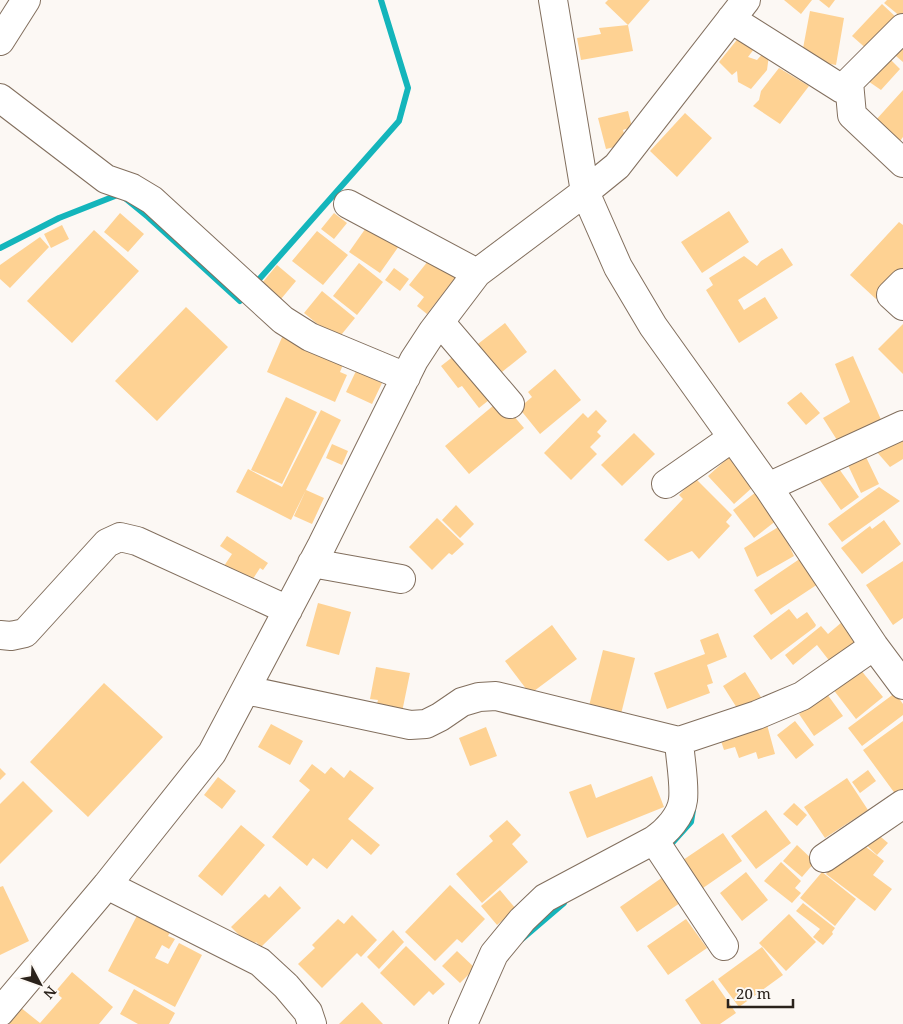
<svg xmlns="http://www.w3.org/2000/svg" width="903" height="1024" viewBox="0 0 903 1024" font-family="'Noto Serif',serif">
<style>
.lines{fill:none;stroke-linecap:round;stroke-linejoin:round}
.stream{stroke:#14b5bb;stroke-width:6}
.building{fill:#fed293}
.minor-casing{stroke:#826f5e;stroke-width:30}
.minor{stroke:#fff;stroke-width:28}
</style>
<rect width="100%" height="100%" fill="#fcf8f4"/>
<g class="lines">
<path class="stream" d="M0,248L59,218L120,194L148,217L240,301L246,295
M254,285L399,121L408,88L381,0
M666,846L673,842L691,822L693,810
M522,939L564,903"/>
</g>
<path class="building" d="M608,0H650L628,25L605,3Z
M784,0H812L801,14Z
M819,0H835L829,8Z
M887,0H903V14L901,17L884,3Z
M882,4L898,19L869,51L852,36Z
M810,11L844,18L836,65L801,59Z
M628,25L633,51L581,60L577,38L601,34L599,28Z
M740,36L754,49L748,57L757,60L765,51L769,55L767,70L751,89L738,82L737,71L732,75L719,62Z
M903,38V62L890,51Z
M888,57L900,69L881,90L865,79Z
M779,68L809,86L780,124L753,106L759,100L761,91Z
M903,90V137L900,141L875,121Z
M628,111L632,127L623,130L627,144L606,149L598,118Z
M685,113L712,138L677,177L650,151Z
M729,211L749,242L702,273L681,242Z
M120,213L144,234L128,252L104,232Z
M334,213L347,223L334,239L321,229Z
M375,215L406,236L380,273L349,252Z
M899,222L903,225V271L876,299L850,275Z
M62,225L69,239L51,248L44,234Z
M94,230L139,271L72,343L27,301Z
M317,231L348,255L323,285L292,261Z
M40,237L49,247L10,288L0,279V265Z
M782,248L793,265L738,300L744,310L765,297L778,318L739,343L706,290L713,285L709,278L744,256L757,266L761,261Z
M432,256L457,276L427,314L417,306L424,297L409,285Z
M359,263L383,282L357,315L333,296Z
M277,265L296,281L276,305L257,289Z
M394,268L409,279L400,291L385,280Z
M322,291L355,318L337,340L304,313Z
M186,307L228,347L157,421L115,381Z
M505,323L527,352L497,376L474,347Z
M903,324V374L878,349Z
M283,335L344,362L340,372L347,375L335,402L267,372Z
M459,352L494,396L479,408L462,386L458,388L441,366Z
M853,356L882,422L837,440L823,418L850,402L835,364Z
M555,369L581,400L540,434L519,408L532,397L528,392Z
M356,371L382,383L372,404L346,392Z
M801,392L820,413L806,425L787,403Z
M286,397L317,412L282,484L251,470Z
M500,400L524,428L469,474L445,446Z
M321,410L341,420L291,520L236,492L248,469L282,487Z
M596,410L607,421L597,432L601,436L590,447L597,454L571,480L544,453L583,413L588,418Z
M634,433L655,454L622,486L601,465Z
M903,434V459L890,467L876,451Z
M332,444L348,451L342,465L326,458Z
M865,455L879,484L861,493L847,463Z
M729,457L754,486L734,504L708,476Z
M837,466L859,497L841,510L819,479Z
M695,478L732,515L726,522L730,526L699,559L692,551L668,561L644,540L683,499L679,495Z
M879,487L900,501L842,542L828,524Z
M306,490L324,498L312,524L294,516Z
M756,492L777,520L754,538L733,510Z
M456,505L474,524L460,538L442,520Z
M437,518L464,544L452,555L449,553L432,570L409,547Z
M884,520L901,544L862,574L841,548L870,526L872,529Z
M780,526L794,556L757,577L744,548Z
M227,536L268,563L263,570L260,568L245,591L222,569L232,554L220,546Z
M801,558L818,584L771,615L754,590Z
M903,561V618L893,625L866,585Z
M318,603L351,612L339,655L306,646Z
M789,609L797,619L807,612L816,625L815,627L771,660L753,636Z
M842,622L858,642L831,663L817,645L793,665L785,655L821,626L828,634Z
M552,625L577,659L530,694L505,661Z
M718,633L727,657L707,665L713,683L707,685L710,693L667,709L654,673L705,654L700,640Z
M603,650L635,658L621,714L589,706Z
M855,663L883,697L856,719L829,684Z
M376,667L410,673L402,712L376,707L378,700L370,699Z
M745,672L764,702L742,716L723,686Z
M104,683L163,737L88,817L30,762Z
M895,693L903,704V715L862,746L848,728Z
M827,694L843,716L814,736L799,714Z
M766,721L775,754L758,759L756,752L739,758L735,747L724,750L719,735Z
M795,721L814,745L796,759L777,735Z
M903,721V795L899,799L863,750Z
M271,724L303,741L290,765L258,747Z
M486,727L497,756L470,766L459,738Z
M312,764L325,774L331,767L344,778L350,770L374,788L348,819L380,845L371,855L352,839L327,869L313,858L307,866L272,837L310,790L299,781Z
M0,768L6,774L0,780Z
M868,770L876,781L860,793L852,782Z
M652,776L664,807L587,838L569,792L591,784L596,798Z
M218,777L236,791L222,809L204,795Z
M847,778L868,810L825,838L804,807Z
M23,781L53,811L0,864V804Z
M794,803L807,815L797,826L783,814Z
M766,810L791,843L756,869L731,836Z
M507,820L521,835L512,844L528,862L482,903L456,874L493,841L489,836Z
M241,825L265,845L222,896L198,876Z
M875,832L888,843L877,855L865,844Z
M723,833L742,861L703,888L683,860Z
M861,843L884,861L873,875L892,889L875,911L826,874L843,852L849,857Z
M797,845L815,862L802,877L783,861Z
M781,862L801,881L795,888L801,893L792,903L764,881Z
M746,872L768,900L742,921L720,893Z
M822,872L856,899L835,926L800,898Z
M663,877L680,903L637,932L620,907Z
M450,885L485,919L462,943L457,939L435,961L405,932Z
M3,886L29,941L0,955V887Z
M280,886L301,908L261,947L256,942L251,947L231,927L265,894L269,898Z
M500,890L516,909L497,925L481,906Z
M803,903L835,928L832,932L833,934L823,945L813,937L820,929L796,911Z
M141,908L174,925L168,936L175,939L169,949L162,945L155,958L168,964L179,943L202,955L175,1007L108,971Z
M789,914L816,942L786,971L759,943Z
M352,915L377,940L361,957L357,953L322,988L298,964L315,948L312,945L338,919L344,924Z
M686,919L707,948L668,975L647,946Z
M393,930L404,942L379,969L367,957Z
M406,946L445,984L433,995L429,991L414,1006L380,973Z
M762,947L783,975L739,1007L718,979Z
M457,951L475,968L460,983L442,966Z
M72,972L113,1007L99,1024H10L8,1022L20,1007L40,1023L62,998L55,992Z
M713,980L736,1013L720,1024H701L685,1000Z
M134,989L175,1013L169,1024H138L120,1014Z
M362,1002L383,1024H339Z"/>
<g class="lines">
<g class="minor-casing">
<path id="minor" d="M553,0L585,192L618,267L653,326L768,487L874,646L903,685
M731,19L842,89L903,28
M0,41L26,0
M849,82L852,115L903,163
M0,98L106,179L132,188L152,200L283,320L310,337L406,377
M348,204L477,273
M903,283L891,295L903,306
M440,322L510,404
M666,484L732,438
M768,487L903,425
M312,563L401,579
M0,635L11,636L25,633L107,543L120,537L137,541L288,610
M246,690L410,725L426,724L440,717L462,702L479,697L496,696L679,741L757,715L802,696L874,646
M654,840L724,946
M824,858L903,804
M107,885L260,962L286,986L308,1012L312,1024
M0,1012L107,885L212,753L322,545L414,360L433,331L477,273L585,192L617,166L746,0
M463,1024L494,954L522,920L545,898L654,840C667,831 681,816 683,800C685,784 680,758 679,741"/>
</g>
<use href="#minor" class="minor"/>
</g>
<g transform="translate(40 984) rotate(131)" stroke="#fcf8f4" stroke-width="4" paint-order="stroke">
<path d="M0-4L9 19L0 12L-9 19Z" fill="#2a221b"/>
<text y="-8" font-size="14" font-weight="bold" text-anchor="middle" fill="#2a221b">N</text>
</g>
<path d="M728 999v8h65v-8" fill="none" stroke="#2a221b" stroke-width="2.5"/>
<text x="736" y="999" font-size="15" fill="#2a221b" stroke="#fcf8f4" stroke-width="4" paint-order="stroke">20 m</text>
</svg>
